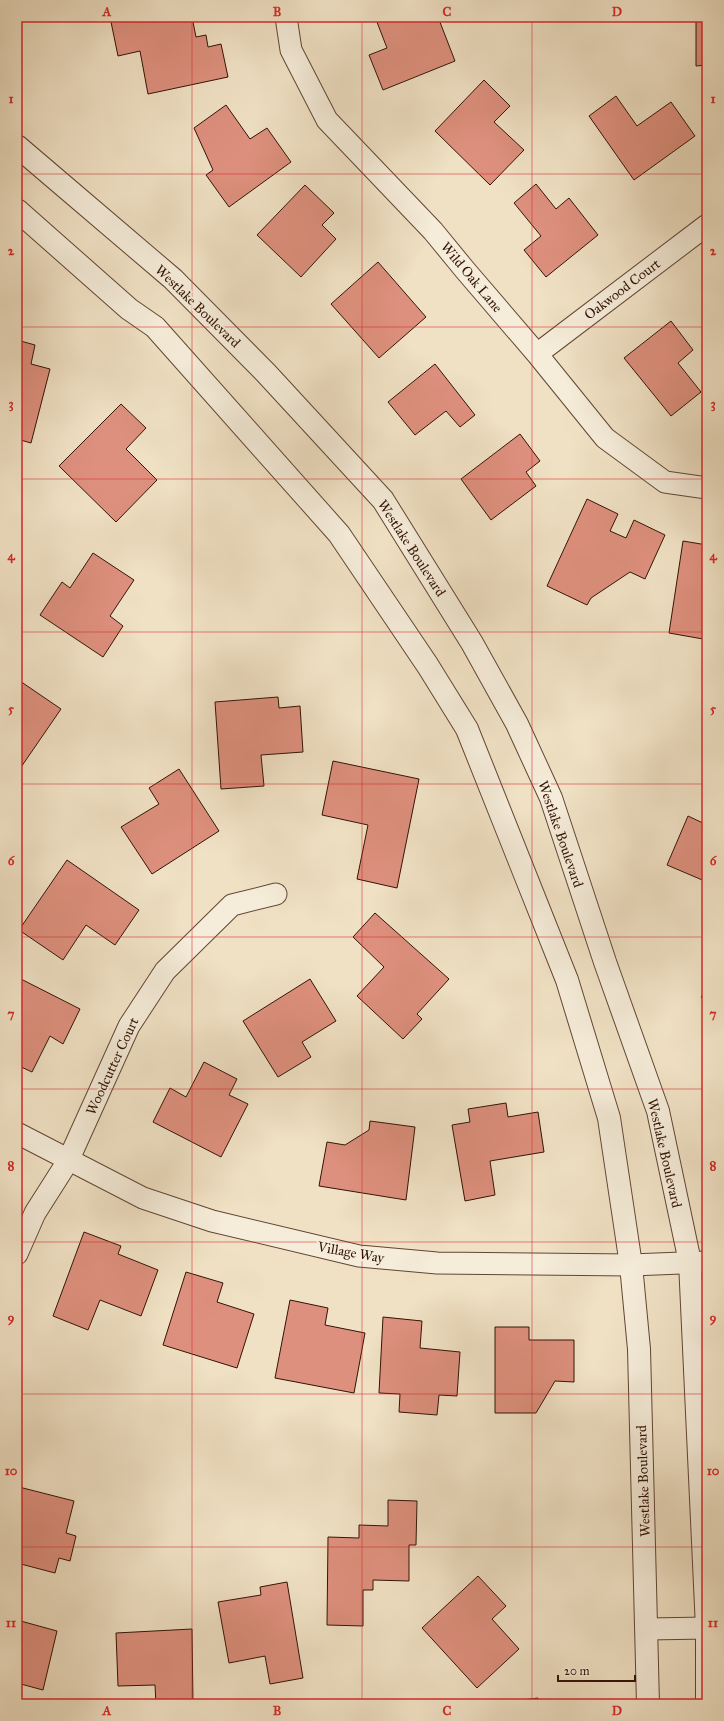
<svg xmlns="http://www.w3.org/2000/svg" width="724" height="1721" viewBox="0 0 724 1721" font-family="'IM FELL Great Primer',serif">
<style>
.building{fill:#de907e;stroke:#321305}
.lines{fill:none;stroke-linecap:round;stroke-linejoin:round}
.minor-casing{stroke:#624635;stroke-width:23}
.tertiary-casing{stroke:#624635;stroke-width:24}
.minor{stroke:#f5ecd9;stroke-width:21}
.tertiary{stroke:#f5ecd9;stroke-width:22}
.grid{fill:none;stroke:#d62828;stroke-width:1;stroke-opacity:0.55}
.labels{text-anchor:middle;stroke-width:4;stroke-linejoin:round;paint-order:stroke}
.street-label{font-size:14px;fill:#321305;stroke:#f5ecd9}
.neatline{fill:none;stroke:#d62828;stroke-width:1.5}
.grid-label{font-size:13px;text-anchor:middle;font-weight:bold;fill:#d62828}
</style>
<rect width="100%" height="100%" fill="#f0e1c4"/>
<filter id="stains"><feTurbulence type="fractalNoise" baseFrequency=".005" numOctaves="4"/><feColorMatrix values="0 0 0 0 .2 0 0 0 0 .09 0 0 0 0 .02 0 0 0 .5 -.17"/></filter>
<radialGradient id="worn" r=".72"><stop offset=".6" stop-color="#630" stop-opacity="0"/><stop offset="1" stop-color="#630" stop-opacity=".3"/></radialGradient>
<path class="building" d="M110,17H192L196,37L206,35L208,47L221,44L228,77L148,94L140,51L118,56Z
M375,17H438L455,61L383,90L369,55L387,48Z
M696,17H707V65L696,66Z
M484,80L510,106L494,122L524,150L490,185L435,131Z
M616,96L637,126L671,102L695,136L634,180L589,116Z
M226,105L250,139L267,128L291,162L229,207L206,175L213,170L194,128Z
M536,184L556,209L569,198L598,235L546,277L524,250L541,236L514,203Z
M305,185L334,213L322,225L336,239L301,277L257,235Z
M378,262L426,317L379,358L331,304Z
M671,321L693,350L678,363L701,392L671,416L624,358Z
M17,340L35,345L31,364L50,369L31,443L17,439Z
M435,364L475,415L460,427L446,411L415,435L388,402Z
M121,404L146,428L126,449L157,480L116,522L59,466Z
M520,434L540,461L526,472L536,486L491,520L461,479Z
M587,499L618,514L610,531L626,538L634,520L665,535L645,579L630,572L591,598L587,605L547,586Z
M683,541L707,545V625H705L703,639L669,633Z
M93,553L134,580L110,616L123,626L103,657L40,615L62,582L70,588Z
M17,679L61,709L17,773Z
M278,697L279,708L300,706L303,752L261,755L264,786L221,789L215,702Z
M333,761L419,779L397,888L357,879L368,825L322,815Z
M179,769L219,831L152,874L121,827L159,804L149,788Z
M688,816L705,824L707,820V882L667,865Z
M67,860L139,910L115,945L86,925L63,960L19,930Z
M375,913L449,979L417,1014L422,1019L403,1039L357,996L384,967L353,937Z
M17,977L80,1009L63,1044L50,1036L32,1072L17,1065V1024L19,1020L17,1019Z
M310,979L336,1021L302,1042L311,1057L278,1077L243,1021Z
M707,990V1003L701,997Z
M204,1062L237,1079L229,1095L248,1104L221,1157L153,1122L170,1088L186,1097Z
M506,1103L508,1117L538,1112L544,1152L490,1161L495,1195L465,1201L452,1125L470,1122L468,1109Z
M370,1121L415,1127L406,1200L319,1186L327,1142L345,1145L369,1130Z
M84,1232L121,1246L118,1254L158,1270L141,1316L100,1300L88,1330L53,1316Z
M186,1272L223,1283L217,1302L254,1314L237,1368L163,1345Z
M290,1300L328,1308L325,1325L365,1333L354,1393L275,1378Z
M383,1317L422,1321L420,1348L460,1352L457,1396L439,1395L437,1415L399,1412L400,1394L379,1393Z
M495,1327H529V1340H574V1382L555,1381L536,1413H495Z
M19,1487L74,1501L66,1533L76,1536L70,1561L59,1558L55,1573L17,1563V1495Z
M388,1500L417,1501L416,1545H409V1581L373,1580V1590H363V1626L327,1625L328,1537L359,1538V1525L388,1526Z
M478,1576L506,1606L492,1619L519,1649L477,1688L422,1628Z
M287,1582L303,1678L270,1684L265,1656L229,1663L218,1602L261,1595L260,1587Z
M17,1606L20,1607L17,1618Z
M17,1620L57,1631L43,1690L17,1683Z
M192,1629L193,1704H156L155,1685L118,1686L116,1633Z
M538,1698V1704H491Z"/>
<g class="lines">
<g class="minor-casing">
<path id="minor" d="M286,17L291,50L327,120L433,231L465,270L537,354L605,438L665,482L707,488
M537,354L707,225
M17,1133L143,1198L212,1221L359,1256L437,1263L631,1265L707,1262
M17,1254L35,1213L68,1161L129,1026L165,971L232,905L276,894
M647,1629L707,1628"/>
</g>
<g class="tertiary-casing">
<path id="tertiary" d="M17,146L173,279L266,373L383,500L472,643L517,724L551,798L605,962L658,1111L690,1262L707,1628V1704
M17,210L129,309L155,327L339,534L428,666L467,729L567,980L609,1118L631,1265L639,1349L648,1704"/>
</g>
<use href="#minor" class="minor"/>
<use href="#tertiary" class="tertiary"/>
</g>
<path class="grid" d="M192,17V1704M362,17V1704M532,17V1704M17,174H707M17,327H707M17,479H707M17,632H707M17,784H707M17,937H707M17,1089H707M17,1242H707M17,1394H707M17,1547H707"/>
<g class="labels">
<g class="street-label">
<text transform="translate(472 277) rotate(50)" y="5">Wild Oak Lane</text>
<text transform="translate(622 289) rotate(-37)" y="5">Oakwood Court</text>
<text transform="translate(198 306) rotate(44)" y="5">Westlake Boulevard</text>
<text transform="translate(412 548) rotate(57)" y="5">Westlake Boulevard</text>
<text transform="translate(561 834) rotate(71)" y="5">Westlake Boulevard</text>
<text transform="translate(112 1066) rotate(-65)" y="5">Woodcutter Court</text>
<text transform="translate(665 1153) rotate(77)" y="5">Westlake Boulevard</text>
<text transform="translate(351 1252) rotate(10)" y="5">Village Way</text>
<text transform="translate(643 1481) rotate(-92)" y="5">Westlake Boulevard</text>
</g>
</g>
<rect width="724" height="1721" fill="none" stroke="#f0e1c4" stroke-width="44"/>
<path d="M558 1675v6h77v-6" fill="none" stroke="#321305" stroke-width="2"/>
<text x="564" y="1675" font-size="12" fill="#321305" stroke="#f5ecd9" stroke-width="3" paint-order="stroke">20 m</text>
<rect x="22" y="22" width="680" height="1677" class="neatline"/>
<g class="grid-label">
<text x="107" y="16">A</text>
<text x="277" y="16">B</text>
<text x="447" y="16">C</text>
<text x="617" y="16">D</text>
<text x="11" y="103">1</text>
<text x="713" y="103">1</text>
<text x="11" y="255">2</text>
<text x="713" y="255">2</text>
<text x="11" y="408">3</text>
<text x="713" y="408">3</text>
<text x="11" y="560">4</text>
<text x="713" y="560">4</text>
<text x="11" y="713">5</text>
<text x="713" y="713">5</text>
<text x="11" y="865">6</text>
<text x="713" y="865">6</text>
<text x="11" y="1018">7</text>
<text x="713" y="1018">7</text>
<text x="11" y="1170">8</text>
<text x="713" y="1170">8</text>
<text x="11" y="1322">9</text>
<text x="713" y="1322">9</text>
<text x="11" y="1475">10</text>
<text x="713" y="1475">10</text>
<text x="11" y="1627">11</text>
<text x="713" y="1627">11</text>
<text x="107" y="1715">A</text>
<text x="277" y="1715">B</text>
<text x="447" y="1715">C</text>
<text x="617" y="1715">D</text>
</g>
<rect width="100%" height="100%" filter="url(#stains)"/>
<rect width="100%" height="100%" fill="url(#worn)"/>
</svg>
